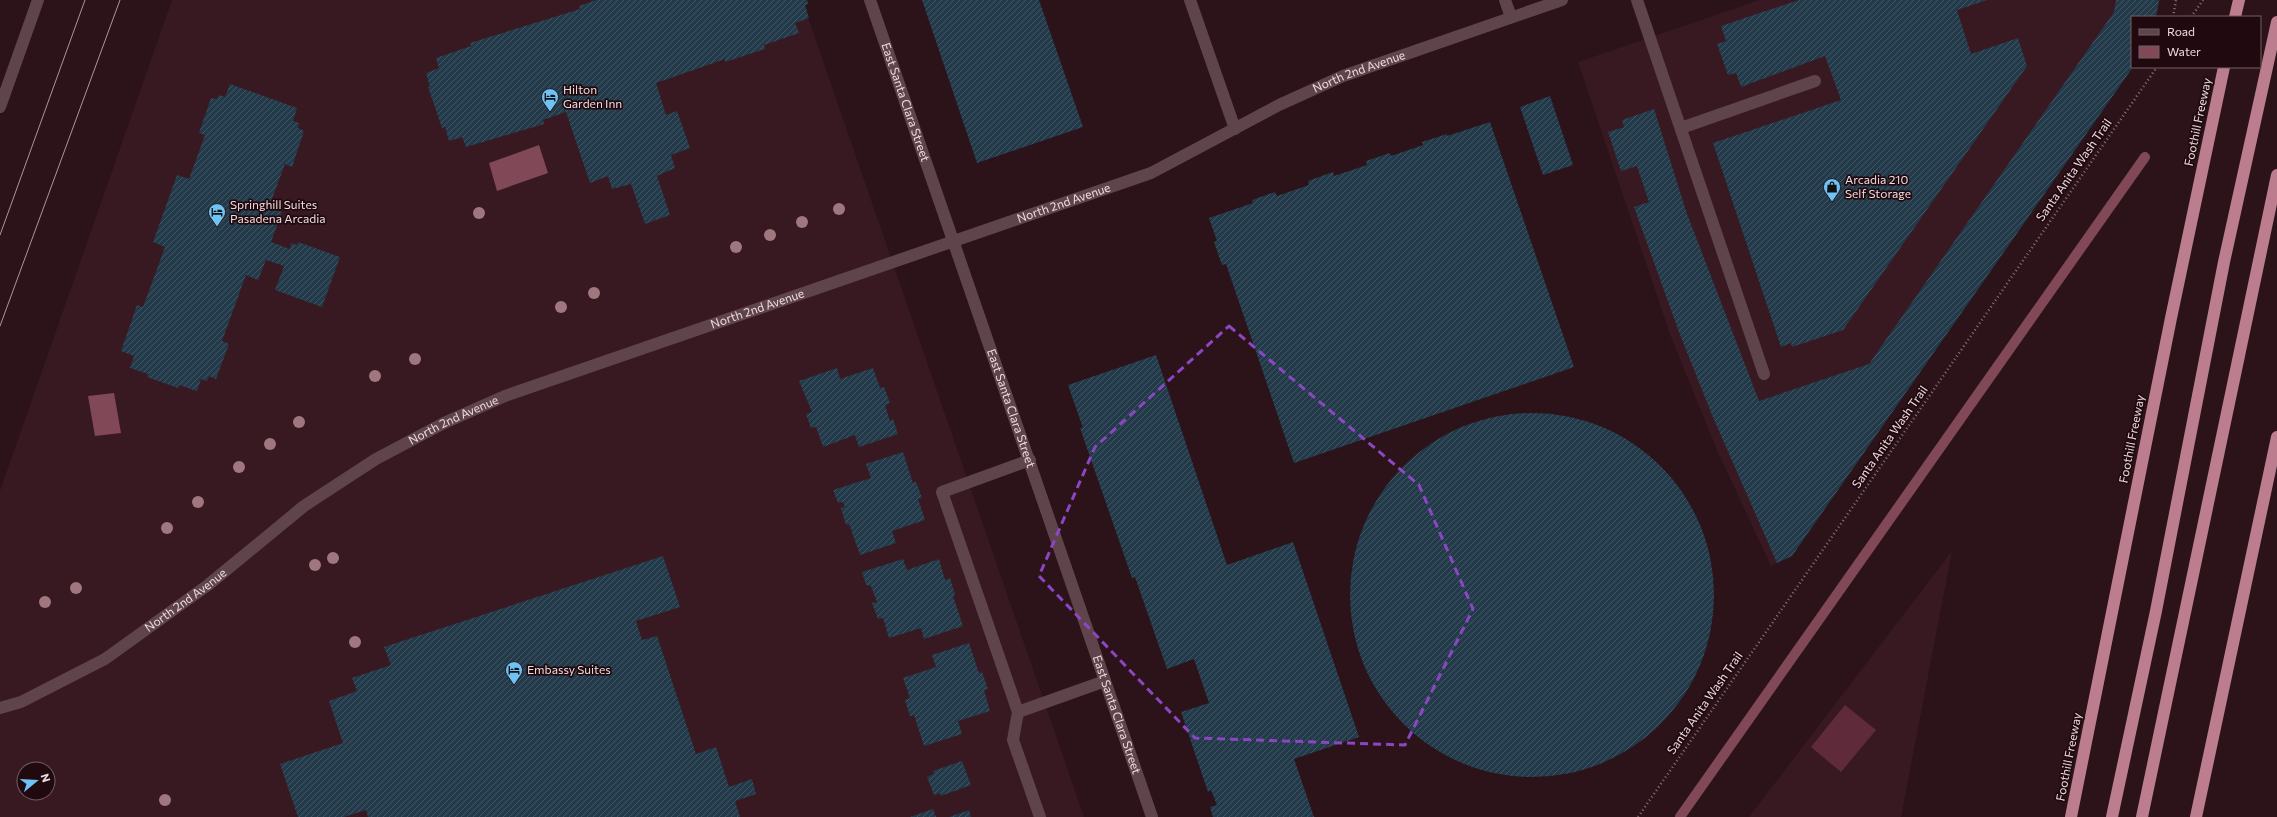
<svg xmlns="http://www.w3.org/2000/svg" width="2277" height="817" viewBox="0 0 2277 817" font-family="Commissioner,sans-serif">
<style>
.built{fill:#381922;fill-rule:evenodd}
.grass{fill:#5f2a3a}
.water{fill:#814857}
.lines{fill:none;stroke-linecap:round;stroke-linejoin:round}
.stream{stroke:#814857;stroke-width:10}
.building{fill:url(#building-hatch)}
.path{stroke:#897479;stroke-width:2.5;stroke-dasharray:1 3;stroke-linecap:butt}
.minor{stroke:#5f454b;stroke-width:12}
.highway{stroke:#bc7e8e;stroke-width:12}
.tram{stroke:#ab979b;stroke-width:1}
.tree{fill:#a0767f}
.marked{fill:none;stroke:#8c46c4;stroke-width:3;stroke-dasharray:8 5;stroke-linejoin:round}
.labels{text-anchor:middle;stroke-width:3.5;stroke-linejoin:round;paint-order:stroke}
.street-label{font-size:12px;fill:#eddcdf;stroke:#200a10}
.poi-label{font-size:12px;fill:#eddcdf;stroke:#200a10;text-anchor:start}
</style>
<defs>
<pattern id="building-hatch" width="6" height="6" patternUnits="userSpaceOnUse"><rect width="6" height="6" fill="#223a49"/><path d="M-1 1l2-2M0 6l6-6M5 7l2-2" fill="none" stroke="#425663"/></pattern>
</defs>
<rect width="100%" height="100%" fill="#2b1319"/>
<path class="built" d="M172,0H802L1084,817H0V491ZM24,769H48V793H24Z
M1760,0H2160L2156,17H2132L1792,556L1771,566L1717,450L1671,337L1578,62Z
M1952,551L1901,817H1749Z"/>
<path class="grass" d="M1845,705L1876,730L1841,772L1811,747Z"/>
<path class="water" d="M539,145L548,173L497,191L489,163Z
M114,393L121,433L95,436L88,396Z"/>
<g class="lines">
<path class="stream" d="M1680,817L2145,157"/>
</g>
<path class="building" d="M596,0H807L808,4L805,5L809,18L795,23L799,33L764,45L765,49L725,62V59L656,83L666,115L677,111L690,148L671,155L675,168L657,176L670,215L645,224L631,184L612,189L608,176L590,183L566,112L543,120L544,124L466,147L462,137L449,141L445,127L442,128L428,87H430L426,73L439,68L436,58L471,46L470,43L580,9L579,6Z
M922,0H1039L1083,127L977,163Z
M1799,0H1987L1957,10L1971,54L2018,38L2027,66L1843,330L1792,347L1791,343L1781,347L1713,143L1841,100L1825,56L1741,87L1736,73L1728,75L1717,44L1726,41L1721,26Z
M2116,0H2159L2156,17H2132L2133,67L1792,556L1777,563L1712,415L1679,332L1634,207L1649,202L1637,166L1621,171L1608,132L1624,127L1622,120L1654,109L1687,214L1759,401L1869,364L2114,12Z
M230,84L297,108L293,121L299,123L298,128L304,131L292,167L285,164L269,207L282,212L271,242L290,249L291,243L297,245L298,242L340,257L322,307L275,290L284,266L266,260L258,280L246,275L222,341L229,344L216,379L209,376L207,381L201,379L197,391L179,385L178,388L147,377L148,374L130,368L134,356L121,351L137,305L143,307L165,247L153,242L177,175L189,179L205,135L199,133L211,98L217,99L219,95L225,97Z
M1550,96L1573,165L1543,175L1520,107Z
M1490,122L1574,367L1294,463L1226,264L1222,265L1214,242L1217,241L1209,218L1253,203L1252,200L1275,192L1277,196L1309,185L1308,181L1333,172L1334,176L1367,165L1366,161L1390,153L1391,156L1423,145L1422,142L1447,134V136Z
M1156,355L1227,565L1293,542L1359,737L1294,759L1314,817H1213L1210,807L1217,805L1211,790L1208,792L1181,712L1209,703L1194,659L1167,669L1135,577L1132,578L1080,428H1083L1068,385Z
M837,368L840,379L873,368L880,388L884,387L890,403L885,405L890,421L893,419L898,434L859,447L855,435L823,447L816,427L811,428L806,414L812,412L799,381Z
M1350 595a182 182 0 1 1 364 0a182 182 0 1 1-364 0Z
M903,452L913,483L916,482L922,498L918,499L925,520L892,531L896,543L860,555L849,524L846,525L841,508L845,507L843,502L838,503L833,490L871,478L866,464Z
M663,556L680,607L636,621L642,640L657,636L696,754L716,747L729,787L752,779L756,794L735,801L740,817H368L366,810L344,817H298L280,764L343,743L329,701L357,691L352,678L391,665L384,647Z
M903,559L907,570L939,559L945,580L950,578L955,595L953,596L963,626L924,639L921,628L889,638L883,618L878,619L872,603L877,602L871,586L866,585L862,572Z
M969,643L979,673L982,672L988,689L984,690L990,711L958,721L962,734L924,746L914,715L910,716L905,700L910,698L903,678L936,667L932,655Z
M962,761L971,785L941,796L940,793L934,795L927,777L934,774L933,771Z
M933,809L936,817H910Z
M969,810L971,817H949Z"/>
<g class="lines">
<path class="path" d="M2173,17L2176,0
M2191,17L2203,0
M1638,817L2157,67"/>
<g class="minor">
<path id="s1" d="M870,0L1152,817"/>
<path d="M1190,0L1235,129"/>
<path d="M1505,0L1511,17"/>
<path d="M1637,0L1764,374"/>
<path d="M0,107L38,0"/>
<path d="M1681,128L1815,81"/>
<path d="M1030,460L942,492L1018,712L1013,740L1040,817"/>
<path id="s2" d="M0,708L21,702L105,659L208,585L304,506L376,459L444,423L505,396L1151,173L1279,105L1343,76L1562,0"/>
<path d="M1018,712L1105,681"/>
</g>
<path class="highway" d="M2235,17L2239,0
M2071,817L2171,318L2224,67
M2112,817L2156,611L2224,262L2277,22
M2142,817L2277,175
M2196,817L2277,437"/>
<path class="tram" d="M0,235L85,0
M0,326L120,0"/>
</g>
<g class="tree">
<circle cx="839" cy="209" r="6"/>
<circle cx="479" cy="213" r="6"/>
<circle cx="802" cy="222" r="6"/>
<circle cx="770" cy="235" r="6"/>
<circle cx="736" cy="247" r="6"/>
<circle cx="594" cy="293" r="6"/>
<circle cx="561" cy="307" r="6"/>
<circle cx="415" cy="359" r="6"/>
<circle cx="375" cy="376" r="6"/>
<circle cx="299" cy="422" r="6"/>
<circle cx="270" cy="444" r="6"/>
<circle cx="239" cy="467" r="6"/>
<circle cx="198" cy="502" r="6"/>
<circle cx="167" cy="528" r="6"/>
<circle cx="333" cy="558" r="6"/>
<circle cx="315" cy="565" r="6"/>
<circle cx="76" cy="588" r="6"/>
<circle cx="45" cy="602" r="6"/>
<circle cx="355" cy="642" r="6"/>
<circle cx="165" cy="800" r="6"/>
</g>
<path class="marked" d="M1229,326L1419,485L1473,609L1405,745L1195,738L1039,576L1095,447Z"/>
<defs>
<g id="hotel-pin" transform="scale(0.9)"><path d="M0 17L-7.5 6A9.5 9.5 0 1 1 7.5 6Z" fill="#6fc2f4" stroke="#200a10"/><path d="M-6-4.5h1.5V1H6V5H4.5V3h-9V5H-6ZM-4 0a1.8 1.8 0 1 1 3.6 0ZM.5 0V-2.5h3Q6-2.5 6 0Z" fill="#111"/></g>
<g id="shop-pin" transform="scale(0.9)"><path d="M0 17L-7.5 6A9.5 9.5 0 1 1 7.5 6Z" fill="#6fc2f4" stroke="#200a10"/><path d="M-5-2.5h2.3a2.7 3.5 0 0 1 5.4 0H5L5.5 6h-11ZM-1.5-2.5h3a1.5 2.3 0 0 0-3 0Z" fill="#111"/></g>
</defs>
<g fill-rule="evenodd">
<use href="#hotel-pin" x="550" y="97"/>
<use href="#shop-pin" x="1832" y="187"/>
<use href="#hotel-pin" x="217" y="212"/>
<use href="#hotel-pin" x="514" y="670"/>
</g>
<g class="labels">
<g class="street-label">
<text dy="4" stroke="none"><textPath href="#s2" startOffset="1512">North 2nd Avenue</textPath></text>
<text dy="4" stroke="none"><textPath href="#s1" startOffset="108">East Santa Clara Street</textPath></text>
<text transform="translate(2198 122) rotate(-78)" y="4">Foothill Freeway</text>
<text transform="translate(2074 170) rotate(-55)" y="4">Santa Anita Wash Trail</text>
<text dy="4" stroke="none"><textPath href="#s2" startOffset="1188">North 2nd Avenue</textPath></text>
<text dy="4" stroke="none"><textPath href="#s2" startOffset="864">North 2nd Avenue</textPath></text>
<text dy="4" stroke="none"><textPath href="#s1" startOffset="432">East Santa Clara Street</textPath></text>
<text dy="4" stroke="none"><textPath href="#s2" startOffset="540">North 2nd Avenue</textPath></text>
<text transform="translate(1890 437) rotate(-55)" y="4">Santa Anita Wash Trail</text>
<text transform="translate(2132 439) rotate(-79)" y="4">Foothill Freeway</text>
<text dy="4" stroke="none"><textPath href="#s2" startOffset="216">North 2nd Avenue</textPath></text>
<text transform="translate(1705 703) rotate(-55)" y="4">Santa Anita Wash Trail</text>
<text dy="4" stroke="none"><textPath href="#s1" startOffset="756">East Santa Clara Street</textPath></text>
<text transform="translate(2069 757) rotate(-79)" y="4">Foothill Freeway</text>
</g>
<g class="poi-label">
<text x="563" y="94">Hilton<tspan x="563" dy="14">Garden Inn</tspan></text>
<text x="1845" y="184">Arcadia 210<tspan x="1845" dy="14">Self Storage</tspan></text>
<text x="230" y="209">Springhill Suites<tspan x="230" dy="14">Pasadena Arcadia</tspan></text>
<text x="527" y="674">Embassy Suites</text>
</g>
</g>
<rect x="2131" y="16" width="130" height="52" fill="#200a10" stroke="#725e63"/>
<rect x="2139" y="29" width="20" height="6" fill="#5f454b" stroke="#725e63"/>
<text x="2167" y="36" font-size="12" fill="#eddcdf">Road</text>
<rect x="2139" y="46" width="20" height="12" fill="#814857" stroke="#725e63"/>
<text x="2167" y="56" font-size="12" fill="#eddcdf">Water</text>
<g transform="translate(36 781) rotate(72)"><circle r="19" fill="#200a10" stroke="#725e63"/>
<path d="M0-3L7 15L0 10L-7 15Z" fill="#6fc2f4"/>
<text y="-6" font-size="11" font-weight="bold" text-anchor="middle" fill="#eddcdf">N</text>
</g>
</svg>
